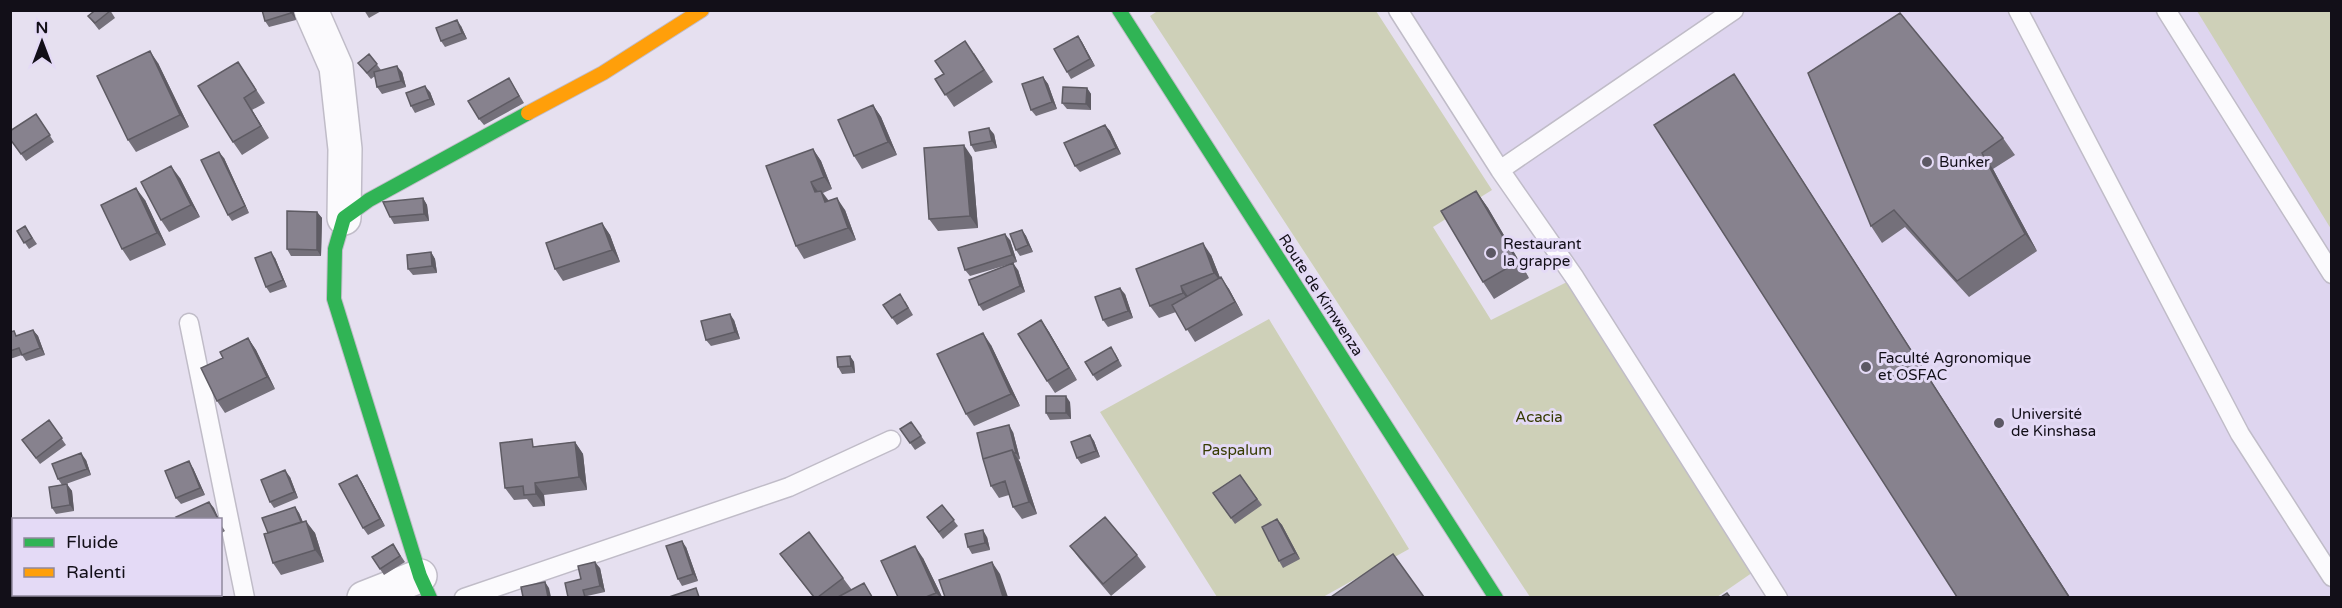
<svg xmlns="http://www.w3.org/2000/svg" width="2342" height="608" viewBox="0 0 2342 608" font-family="'Varela Round',sans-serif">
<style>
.built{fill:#ded5ef}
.green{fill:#ced0b8}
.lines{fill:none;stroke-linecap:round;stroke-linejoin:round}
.lane-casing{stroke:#c0bcc8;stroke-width:21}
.street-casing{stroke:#c0bcc8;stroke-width:36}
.fast-casing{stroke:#c0bcc8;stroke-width:16}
.slow-casing{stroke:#c0bcc8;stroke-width:16}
.lane{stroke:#fbfafd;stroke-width:18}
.street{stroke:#fbfafd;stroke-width:33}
.fast{stroke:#30b455;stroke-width:14}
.slow{stroke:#ff9f0a;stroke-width:14}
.wall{fill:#74707a}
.shaded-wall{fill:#5e5b63}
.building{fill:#87828e;stroke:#5e5b63;stroke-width:1.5}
.poi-dot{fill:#5c5864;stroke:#e4daf6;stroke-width:2}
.labels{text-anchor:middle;stroke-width:6;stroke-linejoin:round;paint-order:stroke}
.poi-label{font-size:15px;fill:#120f18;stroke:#e4daf6;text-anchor:start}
.street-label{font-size:15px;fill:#120f18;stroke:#e4daf6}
.park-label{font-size:15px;fill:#363b02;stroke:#e4daf6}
</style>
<rect width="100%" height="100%" fill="#e6e0f0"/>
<path class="built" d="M1401,11H2331V597H1778Z"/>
<path class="green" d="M1159,10L1376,11L1492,190L1433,227L1491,320L1575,278L1759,568L1717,597H1530L1150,16Z
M2197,11H2331V229Z
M1269,319L1409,549L1323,597H1217L1100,412Z"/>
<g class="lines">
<g class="lane-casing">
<path id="lane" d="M1398,10L1500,170L1575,278L1778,598
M2018,10L2240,434L2332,577
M2166,10L2332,274
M1500,170L1734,10
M189,323L245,598
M464,598L789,487L891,440"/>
</g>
<g class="street-casing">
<path id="street" d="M311,10L336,67L345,149L344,218
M364,598L420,576"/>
</g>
<g class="fast-casing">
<path id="fast" d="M1119,10L1496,598
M430,598L420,576L334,299L335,249L344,218L369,200L528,113"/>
</g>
<g class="slow-casing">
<path id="slow" d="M528,113L603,73L702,10"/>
</g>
<use href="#lane" class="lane"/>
<use href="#street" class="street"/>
<use href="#fast" class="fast"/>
<use href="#slow" class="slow"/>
</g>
<path class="wall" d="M110,10L115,18L99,30L88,16L93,12Z
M262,10H293L296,20L269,27L265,21Z
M364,10H383L369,18Z
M461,26L467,39L445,47L441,41Z
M1078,36L1082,42L1095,66L1071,79L1067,72Z
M974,53L993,82L954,107L935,79Z
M369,54L381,70L402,72L406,87L382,94L377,87L375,76L371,79L358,63Z
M238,62L265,103L252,110L269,138L242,155L233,142Z
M158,63L189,127L136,152L128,140Z
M1808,73L2003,138L2015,155L1993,169L2037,251L1969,297L1905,227L1882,243L1871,226Z
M1043,77L1048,84L1057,109L1036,116L1031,110Z
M509,78L524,103L484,125L479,119Z
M1087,88L1091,94V110L1067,109L1062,103Z
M430,92L435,105L415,113L411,106Z
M873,105L881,117L897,155L862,169L854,156Z
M36,114L54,142L26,161L10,139Z
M1105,125L1110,131L1121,154L1080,172L1075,166Z
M994,134L997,148L975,152L971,145Z
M813,149L821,161L832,189L823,193L829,201L845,210L856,240L804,259L796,246Z
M972,157L978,228L938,231L929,219Z
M224,158L249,213L232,221L228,215Z
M180,178L200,217L169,232L161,220Z
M1476,191L1488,208L1529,278L1494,299L1483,282Z
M423,198L427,205L429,221L394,224L390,217Z
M145,200L166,245L130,261L122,249Z
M317,212L322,218L321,256H291L287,249Z
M602,223L610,235L620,262L563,281L555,269Z
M25,226L37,244L29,249L17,231Z
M1022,230L1026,236L1033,252L1020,256L1016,250Z
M1010,240L1017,262L970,276L965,270Z
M431,252L435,259L437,273L413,275L408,269Z
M1211,255L1220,278L1229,289L1243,315L1195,342L1176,312L1159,318L1150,306Z
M275,258L287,287L270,293L266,287Z
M1018,270L1025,292L983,311L979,305Z
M1125,294L1133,318L1108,327L1103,320Z
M905,301L913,315L897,325L883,305Z
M734,320L740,339L711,346L706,340Z
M1041,320L1049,332L1077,380L1055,393L1047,381Z
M33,330L38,336L45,355L26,361L22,355L10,359V332L17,336Z
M248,338L256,350L275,389L225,413L217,401L223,358Z
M991,345L1020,406L974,426L966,414Z
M1115,353L1122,366L1097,381L1093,375Z
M850,356L854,362L855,373L842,374L838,367Z
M1070,402L1071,419L1050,420L1046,413Z
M49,420L66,445L40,464L22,440Z
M911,422L926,443L915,450L900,429Z
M1013,432L1020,459L1018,460L1020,462L1037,514L1022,519L1013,507L1009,495L999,498L991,486Z
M1090,435L1094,441L1100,457L1081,464L1077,458Z
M575,442L583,454L587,490L544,495L545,506L533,507L527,499L514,500L505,488L537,446Z
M86,460L91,475L66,484L72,491L74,511L56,514L52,508L62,485L58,479Z
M193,468L205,495L181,504L176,498Z
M1240,475L1262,505L1235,524L1213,493Z
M290,477L298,498L274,508L270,502Z
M361,481L385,526L368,535L363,528Z
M942,505L958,526L943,539L927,517Z
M295,507L299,513L303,522L315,533L324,562L281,575L273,563L268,533Z
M1277,519L1282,525L1300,559L1283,568L1279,561Z
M220,523L225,531L220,534Z
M987,537L990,550L972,554L968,547Z
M393,544L405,562L384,575L372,557Z
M1070,546L1137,555L1146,567L1111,596L1079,558Z
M686,547L698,581L682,586L678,579Z
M780,554L843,578L852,590H868L873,597H813Z
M923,558L942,597H898Z
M10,559L14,567V570L10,571Z
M600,568L605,592L587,596L568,597L581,579Z
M10,578L14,584V594H18L19,597H10Z
M95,594H157L159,597H96Z"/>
<path class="shaded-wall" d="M290,10H293L296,20L291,13Z
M457,20L461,26L467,39L462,33Z
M1078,36L1082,42L1095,66L1090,59Z
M150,51L158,63L189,127L180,115Z
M397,66L402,72L406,87L401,81Z
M1734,74L1742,86L2070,597H2069Z
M1043,77L1048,84L1057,109L1052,102Z
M425,86L430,92L435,105L430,99Z
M1087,88L1091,94V110L1086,104Z
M244,98L252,110L269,138L261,126Z
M873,105L881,117L897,155L888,142Z
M1105,125L1110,131L1121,154L1116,148Z
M989,128L994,134L997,148L992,141Z
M964,145L972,157L978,228L970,216Z
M813,149L821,161L832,189L824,177Z
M219,152L224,158L249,213L245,206Z
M1982,153L1993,169L2037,251L2025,234Z
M171,166L180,178L200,217L191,205Z
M811,182L820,194L815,192Z
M136,188L145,200L166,245L157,233Z
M821,191L830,203L825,202Z
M1476,191L1488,208L1529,278L1518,262Z
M423,198L427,205L429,221L424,214Z
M837,198L845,210L856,240L848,228Z
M317,212L322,218L321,256L317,250Z
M602,223L610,235L620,262L612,250Z
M1022,230L1026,236L1033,252L1028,245Z
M1005,234L1010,240L1017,262L1012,255Z
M1203,243L1211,255L1223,285L1214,273Z
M271,252L275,258L287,287L283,280Z
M431,252L435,259L437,273L432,266Z
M1013,263L1018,270L1025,292L1020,286Z
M1221,277L1229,289L1243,315L1235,302Z
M1181,286L1189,298L1192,306L1183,293Z
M1120,288L1125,294L1133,318L1128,311Z
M730,314L734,320L740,339L735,332Z
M1041,320L1049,332L1077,380L1069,368Z
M33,330L38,336L45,355L40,348Z
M983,333L991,345L1020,406L1011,394Z
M248,338L256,350L275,389L267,377Z
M850,356L854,362L855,373L851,366Z
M1066,396L1070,402L1071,419L1066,413Z
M1009,425L1013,432L1020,459L1016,453Z
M1090,435L1094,441L1100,457L1096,451Z
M575,442L583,454L587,490L579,477Z
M1012,450L1020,462L1037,514L1029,502Z
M81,453L86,460L91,475L87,469Z
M189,461L193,468L205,495L200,488Z
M285,470L290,477L298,498L294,492Z
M357,475L361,481L385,526L380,519Z
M535,483L544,495L545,506L536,494Z
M67,484L72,491L74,511L70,505Z
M209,502L214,508L219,519H218Z
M295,507L299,513L306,530L301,524Z
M1277,519L1282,525L1300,559L1295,553Z
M306,521L315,533L324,562L315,550Z
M983,530L987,537L990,550L985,543Z
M682,541L686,547L698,581L693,574Z
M915,546L923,558L942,597H940L936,593Z
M595,562L600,568L605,592L600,586Z
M992,562L1000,574L1008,597H1003Z
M545,582L549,588L551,597H548Z"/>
<path class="building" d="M92,10H110V11L95,23L88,16L93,12Z
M262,10H290L291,13L265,21Z
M1900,13L2003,138L1982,153L2025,234L1957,281L1894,210L1871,226L1808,73Z
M457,20L462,33L441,41L436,28Z
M1078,36L1090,59L1067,72L1054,49Z
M965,41L984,70L945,95L935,79L944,74L935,61Z
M150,51L180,115L128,140L97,76Z
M369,54L377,64L367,73L358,63Z
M238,62L256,90L244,98L261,126L233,142L198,86Z
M397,66L401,81L377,87L374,72Z
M1734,74L2069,597H1957L1654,125Z
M1043,77L1052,102L1031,110L1022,84Z
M509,78L519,96L479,119L468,101Z
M425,86L430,99L411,106L406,93Z
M1063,87L1087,88L1086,104L1062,103Z
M873,105L888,142L854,156L838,120Z
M36,114L50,135L21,154L10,139V131Z
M1105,125L1116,148L1075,166L1064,143Z
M989,128L992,141L971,145L969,132Z
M964,145L970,216L929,219L924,148Z
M813,149L824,177L811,182L815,192L821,191L825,202L837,198L848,228L796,246L766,166Z
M219,152L245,206L228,215L201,160Z
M171,166L191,205L161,220L141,182Z
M136,188L157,233L122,249L101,205Z
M1476,191L1518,262L1483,282L1441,211Z
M423,198L424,214L390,217L383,202Z
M287,211L317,212V250L287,249Z
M602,223L612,250L555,269L546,243Z
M25,226L32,238L24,243L17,231Z
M1022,230L1028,245L1016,250L1010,234Z
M1005,234L1012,255L965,270L958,248Z
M1203,243L1214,273L1181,286L1183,293L1150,306L1136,269Z
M271,252L283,280L266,287L255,258Z
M431,252L432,266L408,269L407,255Z
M1013,263L1020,286L979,305L969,280Z
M1221,277L1235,302L1186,330L1172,305Z
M1120,288L1128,311L1103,320L1095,297Z
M900,294L908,308L892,318L883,305Z
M730,314L735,332L706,340L701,321Z
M1041,320L1069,368L1047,381L1018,334Z
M33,330L40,348L22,355L19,348L10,351V332L14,331L16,336Z
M983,333L1011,394L966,414L937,354Z
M248,338L267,377L217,401L201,368L223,358L220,352Z
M1111,347L1118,360L1093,375L1085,362Z
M850,356L851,366L838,367L837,357Z
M1046,396H1066V413H1046Z
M49,420L62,438L36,458L22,440Z
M911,422L921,436L910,443L900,429Z
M1009,425L1016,453H1014L1012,450L983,459L977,433Z
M1090,435L1096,451L1077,458L1071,442Z
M532,439L533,447L575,442L579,477L535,483L536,494L524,495L523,486L505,488L500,443Z
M1012,450L1029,502L1013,507L1005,481L991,486L983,459Z
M81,453L87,469L58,479L52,464Z
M189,461L200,488L176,498L165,471Z
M285,470L294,492L270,502L261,480Z
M357,475L380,519L363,528L339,484Z
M1240,475L1257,499L1231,518L1213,493Z
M67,484L70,505L52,508L49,487Z
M209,502L218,519H178L176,517Z
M942,505L954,520L939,532L927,517Z
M295,507L301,522L268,533L262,518Z
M1105,517L1137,555L1103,584L1070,546Z
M1277,519L1295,553L1279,561L1262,527Z
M306,521L315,550L273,563L264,534Z
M983,530L985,543L968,547L965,534Z
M809,532L843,578L818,597H814L780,554Z
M682,541L693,574L678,579L666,546Z
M393,544L400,556L380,569L372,557Z
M915,546L936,593L926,597H898L881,561Z
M1393,554L1424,597H1331Z
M595,562L600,586L583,590L585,597H568L565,583L581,579L578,566Z
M992,562L1003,597H945L939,580Z
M10,582L14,589V591L10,592Z
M545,582L548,597H523L521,587Z
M864,583L872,597H838Z
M696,588L699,597H669Z
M1727,593L1730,597H1721Z
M95,594H105L99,597H96Z
M115,594H135L128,597H116Z"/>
<g class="poi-dot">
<circle cx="1927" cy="162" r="6"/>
<circle cx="1491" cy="253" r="6"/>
<circle cx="1866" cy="367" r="6"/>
<circle cx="1999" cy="423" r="6"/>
</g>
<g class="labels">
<g class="poi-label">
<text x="1939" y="167">Bunker</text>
<text x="1503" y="249">Restaurant<tspan x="1503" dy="17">la grappe</tspan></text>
<text x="1878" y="363">Faculté Agronomique<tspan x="1878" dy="17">et OSFAC</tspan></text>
<text x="2011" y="419">Université<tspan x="2011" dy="17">de Kinshasa</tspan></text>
</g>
<g class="street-label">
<text transform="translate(1321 295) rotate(57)" y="5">Route de Kimwenza</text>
</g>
<g class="park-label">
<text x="1539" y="422">Acacia</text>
<text x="1237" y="455">Paspalum</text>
</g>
</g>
<rect width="2342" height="608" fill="none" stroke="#120f18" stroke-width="24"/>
<rect x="12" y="518" width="210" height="78" fill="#e4daf6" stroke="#90899d" stroke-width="1.5"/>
<rect x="24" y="538" width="30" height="9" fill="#30b455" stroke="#90899d" stroke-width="1.5"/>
<text x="66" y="548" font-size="18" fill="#120f18">Fluide</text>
<rect x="24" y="568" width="30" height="9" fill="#ff9f0a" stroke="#90899d" stroke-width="1.5"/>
<text x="66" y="578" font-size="18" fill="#120f18">Ralenti</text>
<g transform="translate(42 42)" stroke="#e4daf6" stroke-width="4.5" paint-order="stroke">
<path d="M0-4.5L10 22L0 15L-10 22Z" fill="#120f18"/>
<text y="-9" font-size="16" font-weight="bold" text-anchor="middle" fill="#120f18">N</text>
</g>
</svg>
